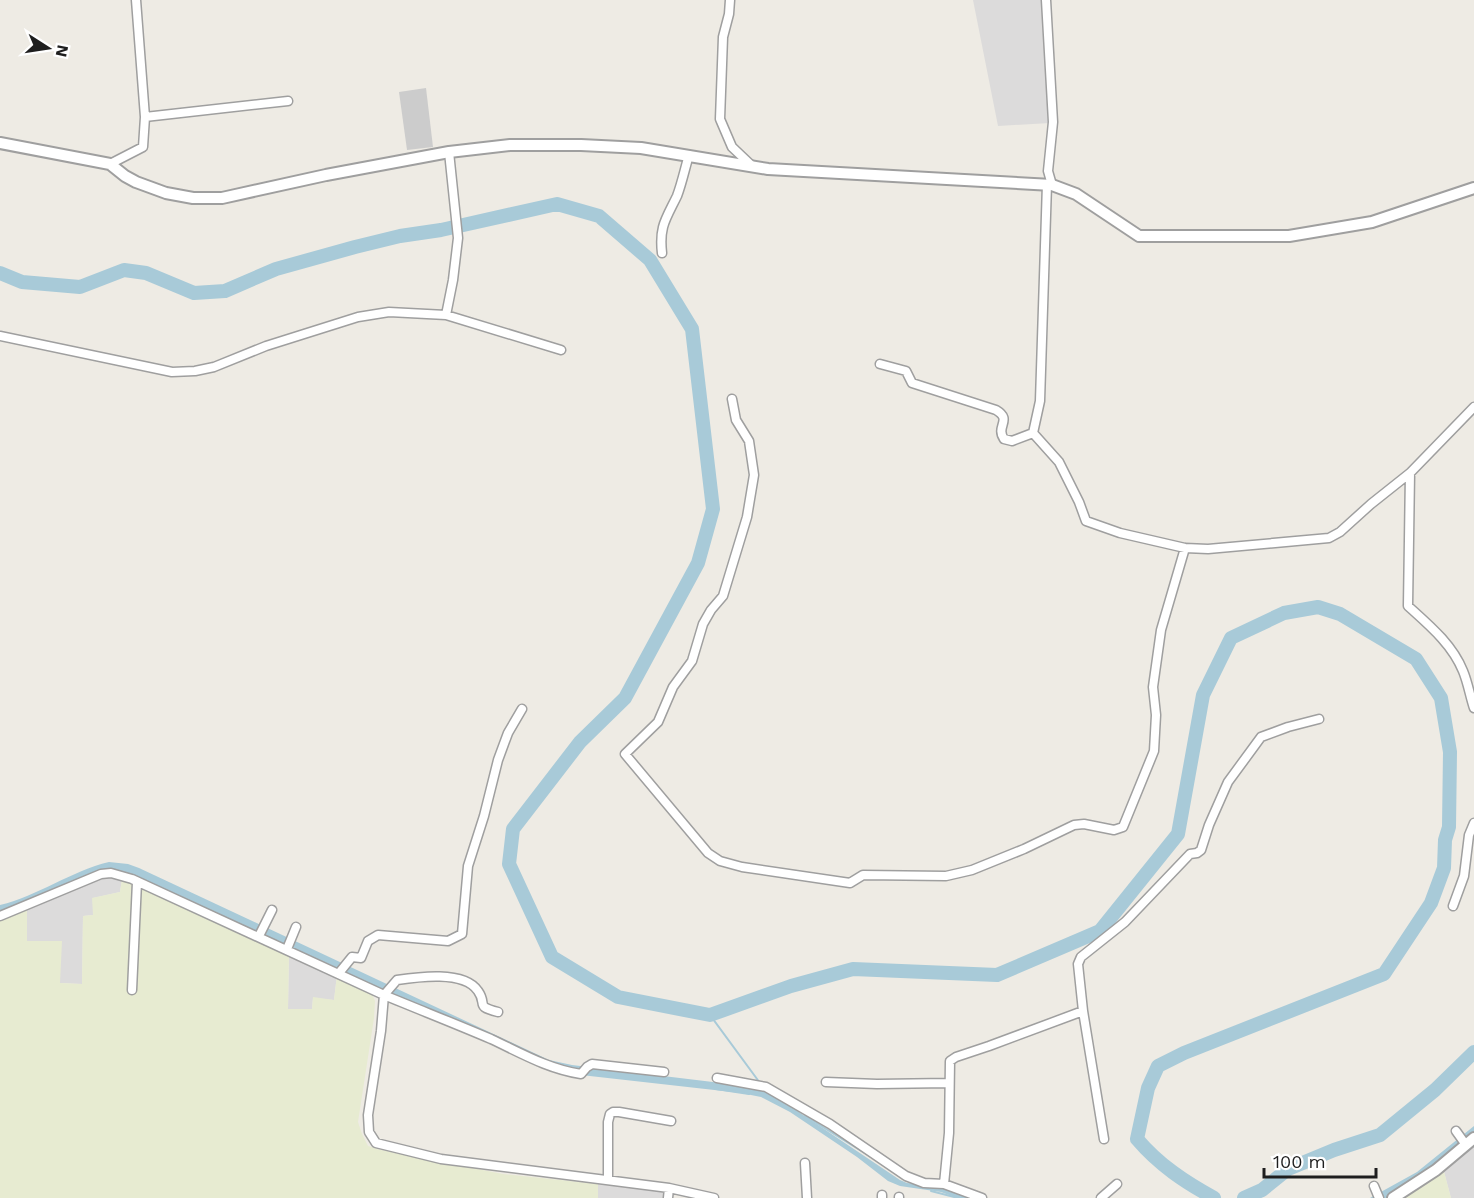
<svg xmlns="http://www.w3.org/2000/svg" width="1474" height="1198" viewBox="0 0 1474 1198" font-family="'Work Sans',sans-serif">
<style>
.residential{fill:#dcdbdb}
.religious{fill:#ccc}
.farmland{fill:#e7ebd1}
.water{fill:#a8cad8}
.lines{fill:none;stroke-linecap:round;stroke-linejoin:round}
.stream{stroke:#a8cad8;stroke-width:2}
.river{stroke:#a8cad8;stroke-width:14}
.minor-casing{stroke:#9f9f9f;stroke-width:11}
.tertiary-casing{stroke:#9f9f9f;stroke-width:14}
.minor{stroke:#fff;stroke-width:8}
.tertiary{stroke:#fff;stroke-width:10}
</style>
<rect width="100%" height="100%" fill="#eeebe4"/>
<path class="residential" d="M973,0H1044L1050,123L998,126Z
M105,876L122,879L120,892L93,898V915L83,916L82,984L60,983L27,942V908Z
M289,953L337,975L334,1000L313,998L312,1009H288Z
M1474,1142V1198H1451L1443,1168Z
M598,1184L665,1191V1198H598Z"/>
<path class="religious" d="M426,88L433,147L407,150L399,92Z"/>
<path class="farmland" d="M122,879L289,953L288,1009H312L313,997L334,1000L337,975L364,988L372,994L375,1001L374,1018L358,1122L362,1134L368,1146L381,1150L503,1174L598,1184V1198H0V919L27,908V941H62L60,983L82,984L83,916L93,915L92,898L120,892Z
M1443,1168L1451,1198H1400Z"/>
<path class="water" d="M109,862L128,864L139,868L549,1060L572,1065L746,1086L766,1090L900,1180L907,1183L942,1187L975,1198H957L941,1192L900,1186L888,1181L857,1157L790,1112L761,1097L741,1093L581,1075L547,1070L288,946L146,881L119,871L111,869L93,873L69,882L0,914V905C38,896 71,871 109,862Z
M1474,1126V1135L1394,1195L1388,1198H1370L1417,1172Z"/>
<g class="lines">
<path class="stream" d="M710,1015L760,1083
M716,1089L749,1094
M805,1116L871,1157
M931,1191L958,1198"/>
<path class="river" d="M0,273L22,282L80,287L124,270L146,273L194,293L225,291L276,269L355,247L400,236L441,230L557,204L599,216L650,260L692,329L713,509L698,563L625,698L580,742L513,829L509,864L552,957L618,997L710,1015L791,986L853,969L997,975L1100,931L1178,834L1203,695L1231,638L1284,613L1318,607L1340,614L1416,659L1441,698L1450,752L1449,827L1445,840L1444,868L1431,903L1384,974L1184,1053L1158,1066L1148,1088L1137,1139C1159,1165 1185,1182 1214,1198
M1244,1198L1262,1190L1288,1169L1334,1150L1380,1135L1435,1090L1474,1052"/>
<g class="minor-casing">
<path id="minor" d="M730,0L729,14L723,37L720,119L732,147L752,166
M1046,0L1053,122L1048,171L1052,185
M145,117L288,101
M110,164L143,147L145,117L136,0
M662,253C659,226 666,219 677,196C682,183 685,168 689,155
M446,315L453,280L458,238L449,152
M0,336L172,372L195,371L214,367L266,346L358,317L389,312L446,315L561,350
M880,364L906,371L912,383L996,410C1013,420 995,426 1004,439L1012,441L1033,433L1059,462L1079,502L1086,521L1120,533L1185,548L1208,549L1329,538L1340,532L1371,504L1410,473L1474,407
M732,399L736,420L749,441L754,475L747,517L723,596L711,610L703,624L692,661L673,687L658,722L625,754L708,853L720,861L742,867L850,883L863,875L946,876L972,870L1024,849L1074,825L1084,824L1114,830L1123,827L1154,751L1156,715L1153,687L1161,630L1185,548
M1033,433L1040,401L1047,184
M1410,473L1408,606C1429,625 1452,644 1463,671C1468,683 1470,696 1474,708
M1453,906L1464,876L1469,835L1474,823
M0,916L101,874L111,873L132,879L384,995L381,1031L368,1115L369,1132L376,1143L441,1159L669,1188L714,1198
M259,936L272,910
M287,949L296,927
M339,973L352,957L361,958L368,941L378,935L448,941L462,934L468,866L484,816L498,760L508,733L522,709
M132,990L137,882
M1083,1011L1078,964L1081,957L1125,922L1190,854L1197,853L1201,850L1209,825L1228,782L1261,737L1288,727L1319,719
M498,1012C474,1006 488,1005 478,991C464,970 417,977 397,980L384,995C420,1010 456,1024 491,1039C521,1053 548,1069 581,1074L587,1067L592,1064L664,1072
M717,1078L766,1087L830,1124L906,1176L924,1183L944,1184
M826,1082L877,1084L949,1083
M1456,1131L1466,1145
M805,1163L807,1198
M608,1180V1122L610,1114L613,1112H619L671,1121
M1374,1186L1379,1198
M899,1197V1198
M668,1198L669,1188
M882,1198V1195
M982,1198L944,1184L949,1133L950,1061L956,1057L989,1046L1083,1011L1104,1139
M1101,1198L1117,1184"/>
</g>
<g class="tertiary-casing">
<path id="tertiary" d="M0,143L110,164L125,176L136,182L166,193L193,198H222L326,175L449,152L510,145H581L641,148L768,169L1052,185L1076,194L1139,236H1289L1372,222L1474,188
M1393,1198L1436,1170L1474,1138"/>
</g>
<use href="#minor" class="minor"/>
<use href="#tertiary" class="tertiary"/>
</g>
<g transform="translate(48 48) rotate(102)" stroke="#ffffff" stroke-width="4.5" paint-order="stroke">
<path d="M0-4.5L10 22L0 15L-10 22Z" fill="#1e1e1e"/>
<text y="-9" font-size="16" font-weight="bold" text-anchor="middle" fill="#1e1e1e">N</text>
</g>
<path d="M1264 1168v9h112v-9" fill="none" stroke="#1e1e1e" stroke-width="3"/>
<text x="1273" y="1168" font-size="18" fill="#1e1e1e" stroke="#ffffff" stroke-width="4.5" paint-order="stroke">100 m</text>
</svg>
